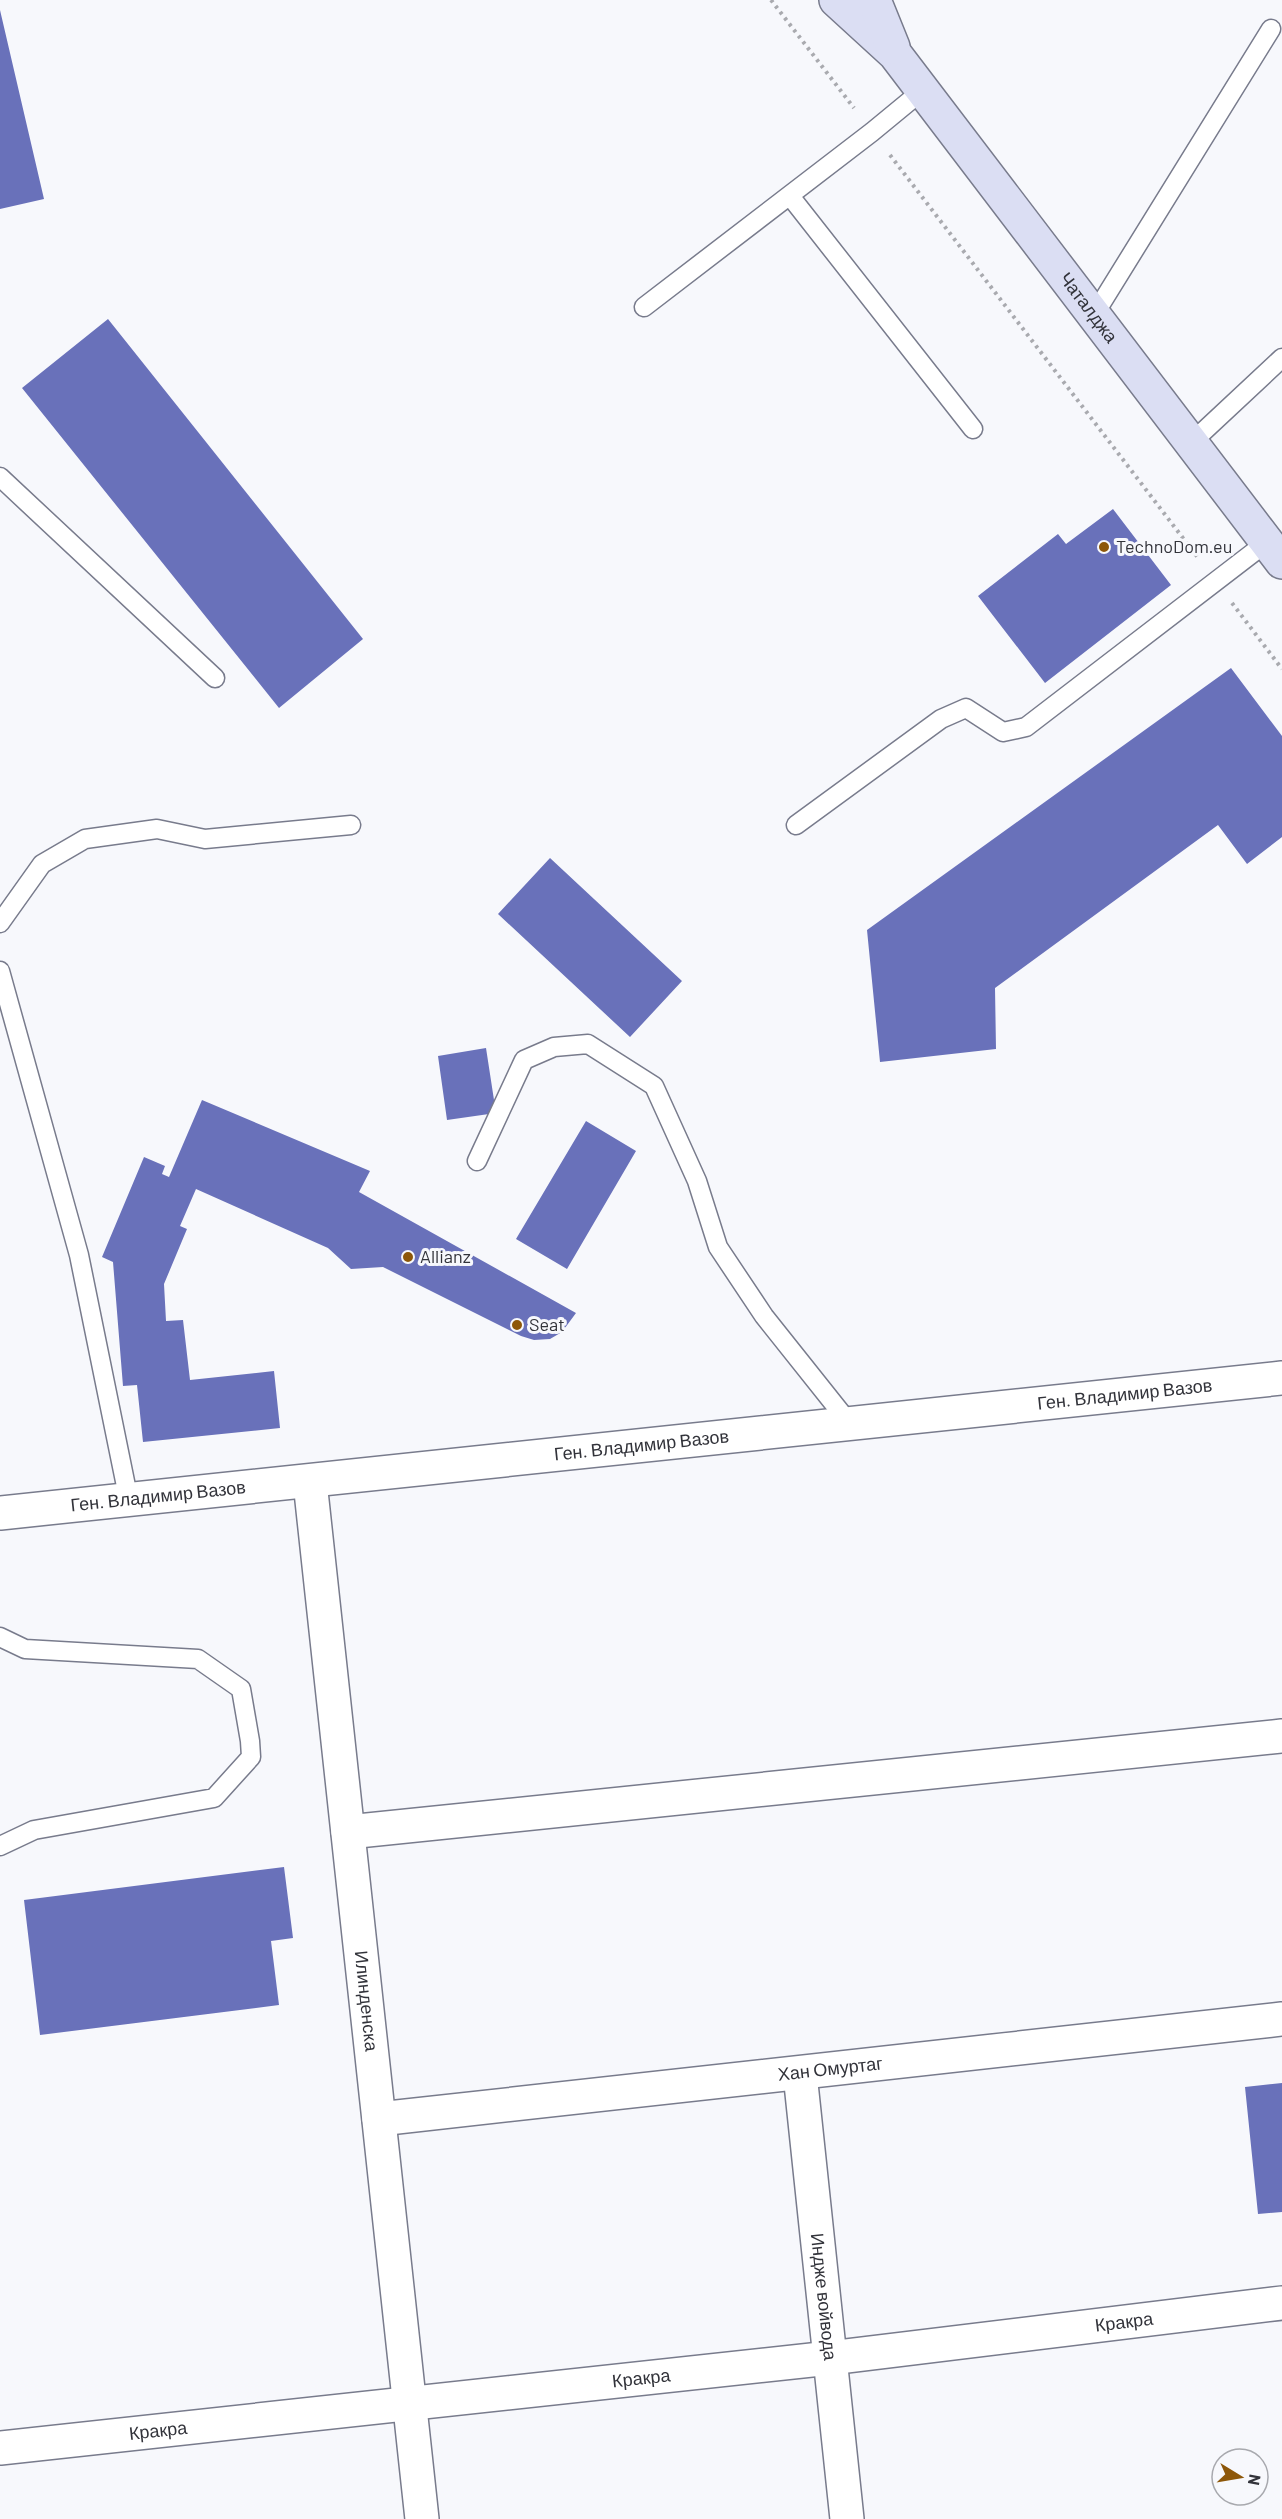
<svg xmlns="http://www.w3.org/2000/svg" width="1282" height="2519" viewBox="0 0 1282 2519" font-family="Barlow,sans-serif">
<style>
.building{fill:#6971ba}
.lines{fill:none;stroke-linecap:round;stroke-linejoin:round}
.lane-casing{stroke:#787b8c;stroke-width:21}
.street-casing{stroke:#787b8c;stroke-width:36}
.secondary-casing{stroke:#787b8c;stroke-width:36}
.path{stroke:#a9aaaf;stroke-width:4;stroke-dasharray:3 4.5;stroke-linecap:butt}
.lane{stroke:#fff;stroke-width:18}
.street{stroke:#fff;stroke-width:33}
.secondary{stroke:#dbdef3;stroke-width:33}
.poi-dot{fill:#8d5709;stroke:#f7f8fc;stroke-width:2}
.labels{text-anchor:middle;stroke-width:6;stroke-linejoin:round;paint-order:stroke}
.street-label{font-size:18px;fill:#32333a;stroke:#f7f8fc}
.poi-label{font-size:18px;fill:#32333a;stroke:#f7f8fc;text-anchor:start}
</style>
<rect width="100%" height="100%" fill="#f7f8fc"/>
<path class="building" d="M0,10L44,199L0,209Z
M108,319L363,639L279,708L22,388Z
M1113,509L1171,585L1045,683L978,596L1058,534L1066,544Z
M1231,668L1282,736V837L1247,864L1218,825L995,988L996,1049L880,1062L867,930Z
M550,858L682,981L630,1037L498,914Z
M486,1048L496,1113L447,1120L438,1056Z
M202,1100L370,1171L359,1192L576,1313L562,1332L550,1339L534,1340L521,1336L383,1267L351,1269L328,1248L196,1189L180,1226L187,1229L164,1284L166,1321L183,1320L190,1380L274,1371L280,1428L143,1442L137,1385L123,1386L113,1262L102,1257L144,1157L165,1166L162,1174L169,1177Z
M586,1121L636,1151L567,1269L516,1239Z
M284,1867L293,1938L271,1941L279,2005L40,2035L24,1900Z
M1282,2083V2212L1258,2214L1245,2087Z"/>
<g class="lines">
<g class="lane-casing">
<path id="lane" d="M790,196L973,429
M644,307L872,132L923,90
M1094,315L1271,29
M1191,443L1282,358
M0,477L215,678
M796,825L941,719L966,708L1003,732L1026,727L1267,542
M0,923L42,864L85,839L157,829L205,839L351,825
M0,971L79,1255L129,1501
M477,1161L524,1060L554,1047L588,1044L654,1086L697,1181L718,1247L764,1316L850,1424
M0,1637L25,1649L198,1659L241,1689L250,1741L251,1757L214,1798L34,1830L0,1846"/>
</g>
<g class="street-casing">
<g id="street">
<path id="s1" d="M310,1482L422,2519"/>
<path id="s2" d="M0,1513L1282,1378"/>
<path d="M348,1832L1282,1736"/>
<path id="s3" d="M800,2074L847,2519"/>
<path id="s4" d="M379,2119L1282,2019"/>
<path id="s5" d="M0,2448L830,2358L1282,2303"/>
</g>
</g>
<g class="secondary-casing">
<g id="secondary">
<path id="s6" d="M836,0L895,54L1282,562"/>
<path d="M874,0L893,47"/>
</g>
</g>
<path class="path" d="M771,0L854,108
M890,155L1199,559
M1232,603L1282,669"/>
<use href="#lane" class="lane"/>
<use href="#street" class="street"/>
<use href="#secondary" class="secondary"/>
</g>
<g class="poi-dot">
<circle cx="1104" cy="547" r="6"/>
<circle cx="408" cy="1257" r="6"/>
<circle cx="517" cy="1325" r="6"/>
</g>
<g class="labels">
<g class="street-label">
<text dy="6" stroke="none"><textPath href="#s6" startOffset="399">Чаталджа</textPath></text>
<text dy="6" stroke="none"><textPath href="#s2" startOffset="1131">Ген. Владимир Вазов</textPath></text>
<text dy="6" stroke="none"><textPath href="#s2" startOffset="645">Ген. Владимир Вазов</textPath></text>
<text dy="6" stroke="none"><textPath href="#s2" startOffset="159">Ген. Владимир Вазов</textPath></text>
<text dy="6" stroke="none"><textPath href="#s1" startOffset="522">Илинденска</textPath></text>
<text dy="6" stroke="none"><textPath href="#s4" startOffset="454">Хан Омуртаг</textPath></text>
<text dy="6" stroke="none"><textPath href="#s3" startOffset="224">Индже войвода</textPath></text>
<text dy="6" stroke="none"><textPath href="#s5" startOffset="1131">Кракра</textPath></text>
<text dy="6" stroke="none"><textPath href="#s5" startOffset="645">Кракра</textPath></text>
<text dy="6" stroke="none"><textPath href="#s5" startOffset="159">Кракра</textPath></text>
</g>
<g class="poi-label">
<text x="1116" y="553">TechnoDom.eu</text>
<text x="420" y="1263">Allianz</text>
<text x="529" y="1331">Seat</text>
</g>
</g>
<g transform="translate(1240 2477) rotate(101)"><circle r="28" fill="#f7f8fc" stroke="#a8a9ae" stroke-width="1.5"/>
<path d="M0-4.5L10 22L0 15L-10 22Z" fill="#8d5709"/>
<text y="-9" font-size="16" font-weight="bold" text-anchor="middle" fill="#32333a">N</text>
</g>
</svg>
